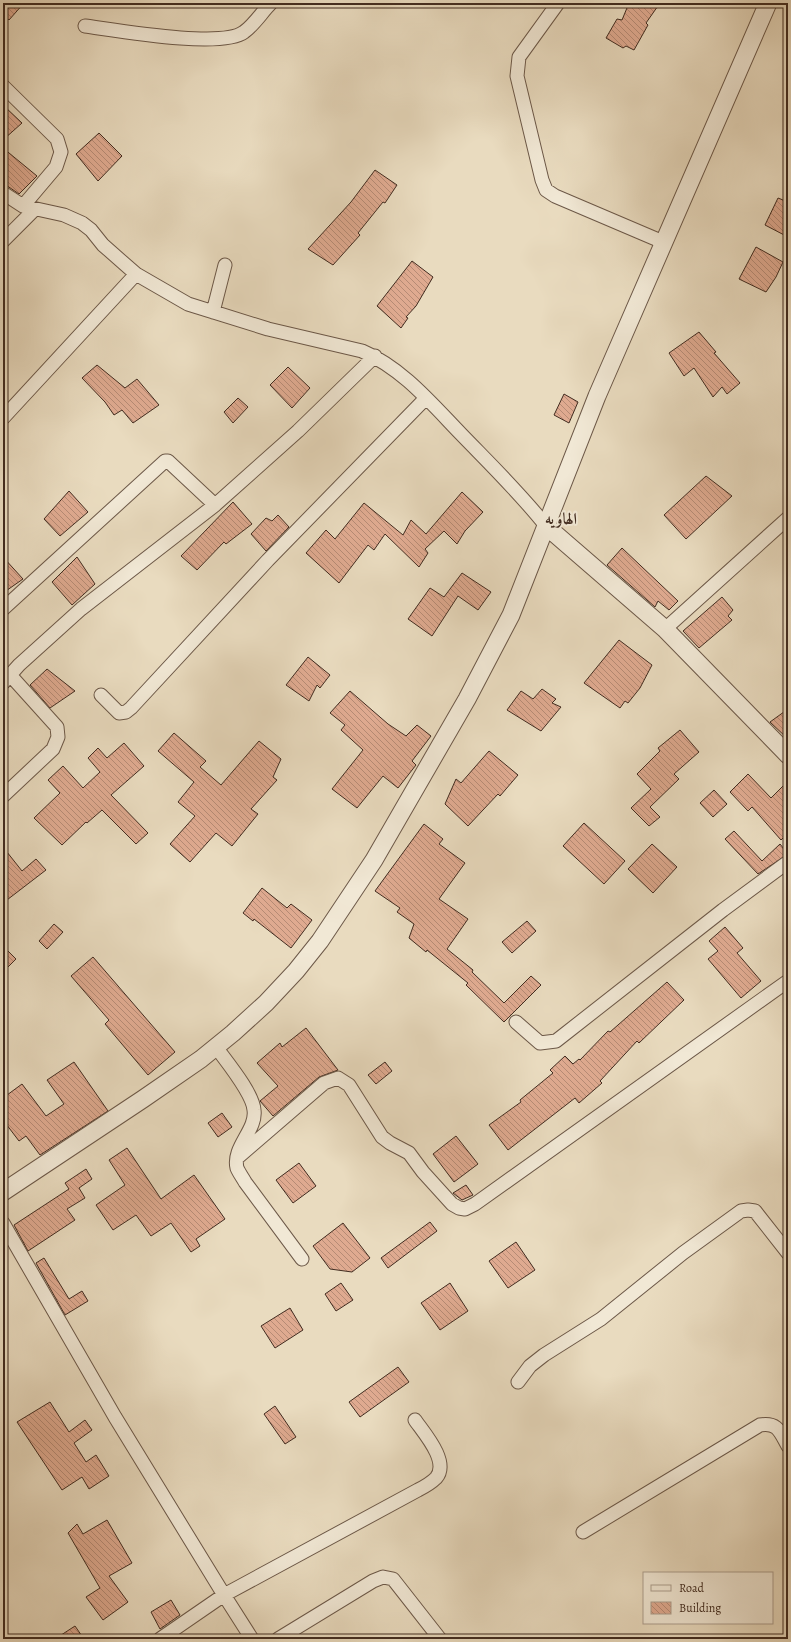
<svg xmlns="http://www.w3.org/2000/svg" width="791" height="1642" viewBox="0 0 791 1642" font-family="Alegreya,Amiri,serif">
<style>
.building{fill:url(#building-back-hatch);stroke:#422c20}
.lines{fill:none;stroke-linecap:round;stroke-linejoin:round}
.minor-casing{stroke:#6c5848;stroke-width:15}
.tertiary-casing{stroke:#6c5848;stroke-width:19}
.minor{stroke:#f1e8d5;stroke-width:13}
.tertiary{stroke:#f1e8d5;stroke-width:17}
.labels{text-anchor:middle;stroke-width:4;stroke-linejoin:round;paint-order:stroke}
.district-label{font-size:16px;font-weight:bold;fill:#422c20;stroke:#f1e8d5}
</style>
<defs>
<pattern id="building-back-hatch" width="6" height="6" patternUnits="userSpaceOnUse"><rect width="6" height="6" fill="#dfaa90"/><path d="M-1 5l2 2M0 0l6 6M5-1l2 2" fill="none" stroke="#b68b75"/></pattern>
</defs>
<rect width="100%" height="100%" fill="#e9dbbf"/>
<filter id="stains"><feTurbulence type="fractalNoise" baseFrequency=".005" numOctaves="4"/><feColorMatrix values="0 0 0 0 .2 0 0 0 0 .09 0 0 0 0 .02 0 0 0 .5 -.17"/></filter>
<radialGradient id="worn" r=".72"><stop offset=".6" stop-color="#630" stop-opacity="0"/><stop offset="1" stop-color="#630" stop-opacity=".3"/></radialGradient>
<path class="building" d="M3,3H24L9,20L3,14Z
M629,3H660L646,23L648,25L634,50L626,46L623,48L606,38L617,19L622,20Z
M3,105L22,123L3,140Z
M99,133L122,156L98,181L76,154Z
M3,148L37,176L19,194L3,183Z
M375,170L397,185L385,203L383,202L358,233L360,235L333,265L308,249L351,202Z
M778,198L788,202V237L765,225Z
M756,247L783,262L776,277L766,292L739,279Z
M412,261L433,277L416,306L406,317L408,318L401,328L377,306Z
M699,332L716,352L714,353L740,383L727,394L722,387L713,397L694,368L684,376L669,353Z
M97,365L125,388L137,379L159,405L133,423L122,410L114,415L105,402L82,378Z
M288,367L310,388L292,408L270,385Z
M564,394L578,402L569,423L554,415Z
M238,398L248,407L233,423L224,412Z
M706,476L732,496L686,539L664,515Z
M69,491L88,512L60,536L44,519Z
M462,492L483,512L465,531L457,544L444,531L425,549L428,553L419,567L385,534L374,550L368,545L339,583L306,553L326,530L335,539L364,503L403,535L411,520L426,534Z
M233,502L252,524L226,544L224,542L197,570L181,556Z
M278,515L289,527L266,551L251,534L266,518L272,521Z
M622,548L678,601L669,610L658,601L655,607L607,565Z
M3,557L23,579L3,593Z
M77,557L95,584L72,605L52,582Z
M462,573L491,592L478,610L458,596L432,636L408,619L430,588L444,597Z
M722,597L733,610L728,616L732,620L699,648L683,631Z
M619,640L652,665L640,688L628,703L625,701L620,708L584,683Z
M308,657L330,675L320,688L317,685L309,701L286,685Z
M47,669L75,691L50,708L30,685Z
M542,689L556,699L552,703L561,707L541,731L507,710L521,691L533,699Z
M350,691L388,724L406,736L417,725L431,736L412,761L416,765L398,788L383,776L357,808L332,789L363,750L341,730L345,725L330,713Z
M788,709V739L770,722Z
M680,730L699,752L674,774L679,779L650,807L660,817L649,826L631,808L651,789L637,774L660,751L658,748Z
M174,733L206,761L200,767L221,785L259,741L281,759L273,777L277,780L251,809L258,814L232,846L216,833L190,862L170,844L195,816L178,802L194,782L158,751Z
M124,743L144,766L111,795L148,833L136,844L102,810L87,823L86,822L62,845L34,818L60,793L48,780L63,766L83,788L100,772L88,758L98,748L107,758Z
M489,751L518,775L500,796L498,794L468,826L445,804L456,779L461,783Z
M748,774L771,798L788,781V833L781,840L752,807L748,811L730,792Z
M714,790L727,804L713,817L700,803Z
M584,823L625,861L604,884L563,846Z
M424,824L443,839L439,844L465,863L439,899L468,919L447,949L473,970L472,972L504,1003L531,976L541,985L504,1022L466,985L468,983L427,950L426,952L409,938L414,924L397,912L400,908L375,891Z
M734,831L762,861L780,844L788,854L758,874L725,839Z
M652,844L677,867L653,893L628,869Z
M3,847L22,871L36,859L46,870L3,903Z
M262,888L287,908L291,904L312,920L291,948L254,919L253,921L243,913Z
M527,921L536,931L512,953L502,942Z
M54,924L63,932L47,949L39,941Z
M725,927L743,948L737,953L761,981L741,998L708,959L718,951L709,941Z
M3,946L16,959L3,972Z
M93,957L175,1052L148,1075L105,1024L109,1020L71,976Z
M667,982L684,1000L639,1043L637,1041L600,1081L602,1083L579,1103L575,1098L508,1150L489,1125L521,1102L520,1100L553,1073L550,1070L565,1056L573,1064L579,1059L580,1060L608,1031L610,1032Z
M306,1028L338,1070L319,1077L273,1116L260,1101L278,1086L257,1063L280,1043L282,1047Z
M74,1062L108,1111L40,1155L26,1136L19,1141L3,1120V1098L22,1084L46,1116L64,1104L47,1080Z
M385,1062L392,1071L376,1084L368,1075Z
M222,1113L232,1127L218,1137L208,1123Z
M456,1136L478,1164L454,1182L433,1154Z
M127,1148L161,1199L194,1175L225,1219L196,1239L200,1246L191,1252L171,1223L151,1236L136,1215L113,1230L96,1205L125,1185L109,1160Z
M299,1163L316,1186L293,1203L276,1180Z
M86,1169L92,1179L79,1188L85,1198L67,1209L75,1220L28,1251L14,1225L69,1189L65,1183Z
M466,1185L473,1195L462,1200L453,1193Z
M430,1222L437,1231L388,1268L381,1258Z
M343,1223L370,1258L352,1272L330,1269L313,1246Z
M516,1242L535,1270L508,1288L489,1261Z
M44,1258L69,1299L82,1291L88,1301L65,1315L36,1263Z
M341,1283L353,1300L336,1311L325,1294Z
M450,1283L468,1311L440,1330L421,1303Z
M290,1308L303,1330L275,1348L261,1326Z
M398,1367L409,1382L360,1417L349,1402Z
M50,1402L69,1432L85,1420L92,1430L74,1443L86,1462L96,1455L109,1476L89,1489L82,1477L62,1490L17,1422Z
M275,1406L296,1437L285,1444L264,1414Z
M107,1520L132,1563L109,1576L128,1602L103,1620L86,1597L100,1588L68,1533L77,1524L83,1534Z
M171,1600L180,1615L160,1629L151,1612Z
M75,1626L84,1639H55Z"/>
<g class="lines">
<g class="minor-casing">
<path id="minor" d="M558,3L519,57L517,76L542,180L546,190L555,196L663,242
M85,26C115,30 222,49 244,32C254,25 262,12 271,3
M3,86L57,139L61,152L56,167L23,206
M3,193L23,206L64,215L82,223L91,230L103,245L136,274L188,304L268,329L362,351C402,368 431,403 461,434C490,464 520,493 546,526
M3,241L34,210
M213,312L225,265
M3,418L136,274
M3,609L165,461H168L215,505L298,431L375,356
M665,629L788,518
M3,683L19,665L81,609L215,505
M101,695L119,713L126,712L131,708L268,560L426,398
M3,796L53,749L58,737L57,727L11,676
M516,1022L540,1043L556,1041L723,910L788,862
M216,1047C226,1061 253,1093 254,1110C257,1130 232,1147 237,1168C239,1173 243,1178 245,1182L302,1259
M237,1158L324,1083L338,1078L349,1085L382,1137L390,1143L409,1153L423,1172L452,1204L459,1208L465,1209L475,1204L788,981
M3,1223L115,1417L224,1595L418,1490C424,1487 431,1483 436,1478C450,1462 424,1433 415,1420
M518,1382L530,1366L544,1355L601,1319L683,1253L741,1211L748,1210L755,1211L788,1253
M583,1532L760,1425C778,1422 780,1432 788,1446
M160,1639L224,1595L252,1639
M278,1639L373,1581L383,1577L393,1579L440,1639"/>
</g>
<g class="tertiary-casing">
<path id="tertiary" d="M546,526L665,629L788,755
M3,1192L143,1099L201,1059L233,1033L266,1003L296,971L320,941L374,860L467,699L511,615L597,396L768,3"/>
</g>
<use href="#minor" class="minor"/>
<use href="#tertiary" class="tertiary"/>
</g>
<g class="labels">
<g class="district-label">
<text x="561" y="524">الهاويه</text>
</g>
</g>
<rect width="791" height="1642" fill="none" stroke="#e9dbbf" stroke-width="16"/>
<rect x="4" y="4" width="783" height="1634" fill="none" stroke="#422c20" stroke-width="2"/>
<rect x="8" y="8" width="775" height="1626" fill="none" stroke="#422c20"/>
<rect x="643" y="1572" width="130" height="52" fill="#f1e8d5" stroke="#ab9d8d"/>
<rect x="651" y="1585" width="20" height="6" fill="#f1e8d5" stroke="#ab9d8d"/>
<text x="679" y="1592" font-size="12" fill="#422c20">Road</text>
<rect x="651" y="1602" width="20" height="12" fill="url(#building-back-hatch)" stroke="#ab9d8d"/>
<text x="679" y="1612" font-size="12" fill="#422c20">Building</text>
<rect width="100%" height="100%" filter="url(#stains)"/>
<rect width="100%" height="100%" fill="url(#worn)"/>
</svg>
